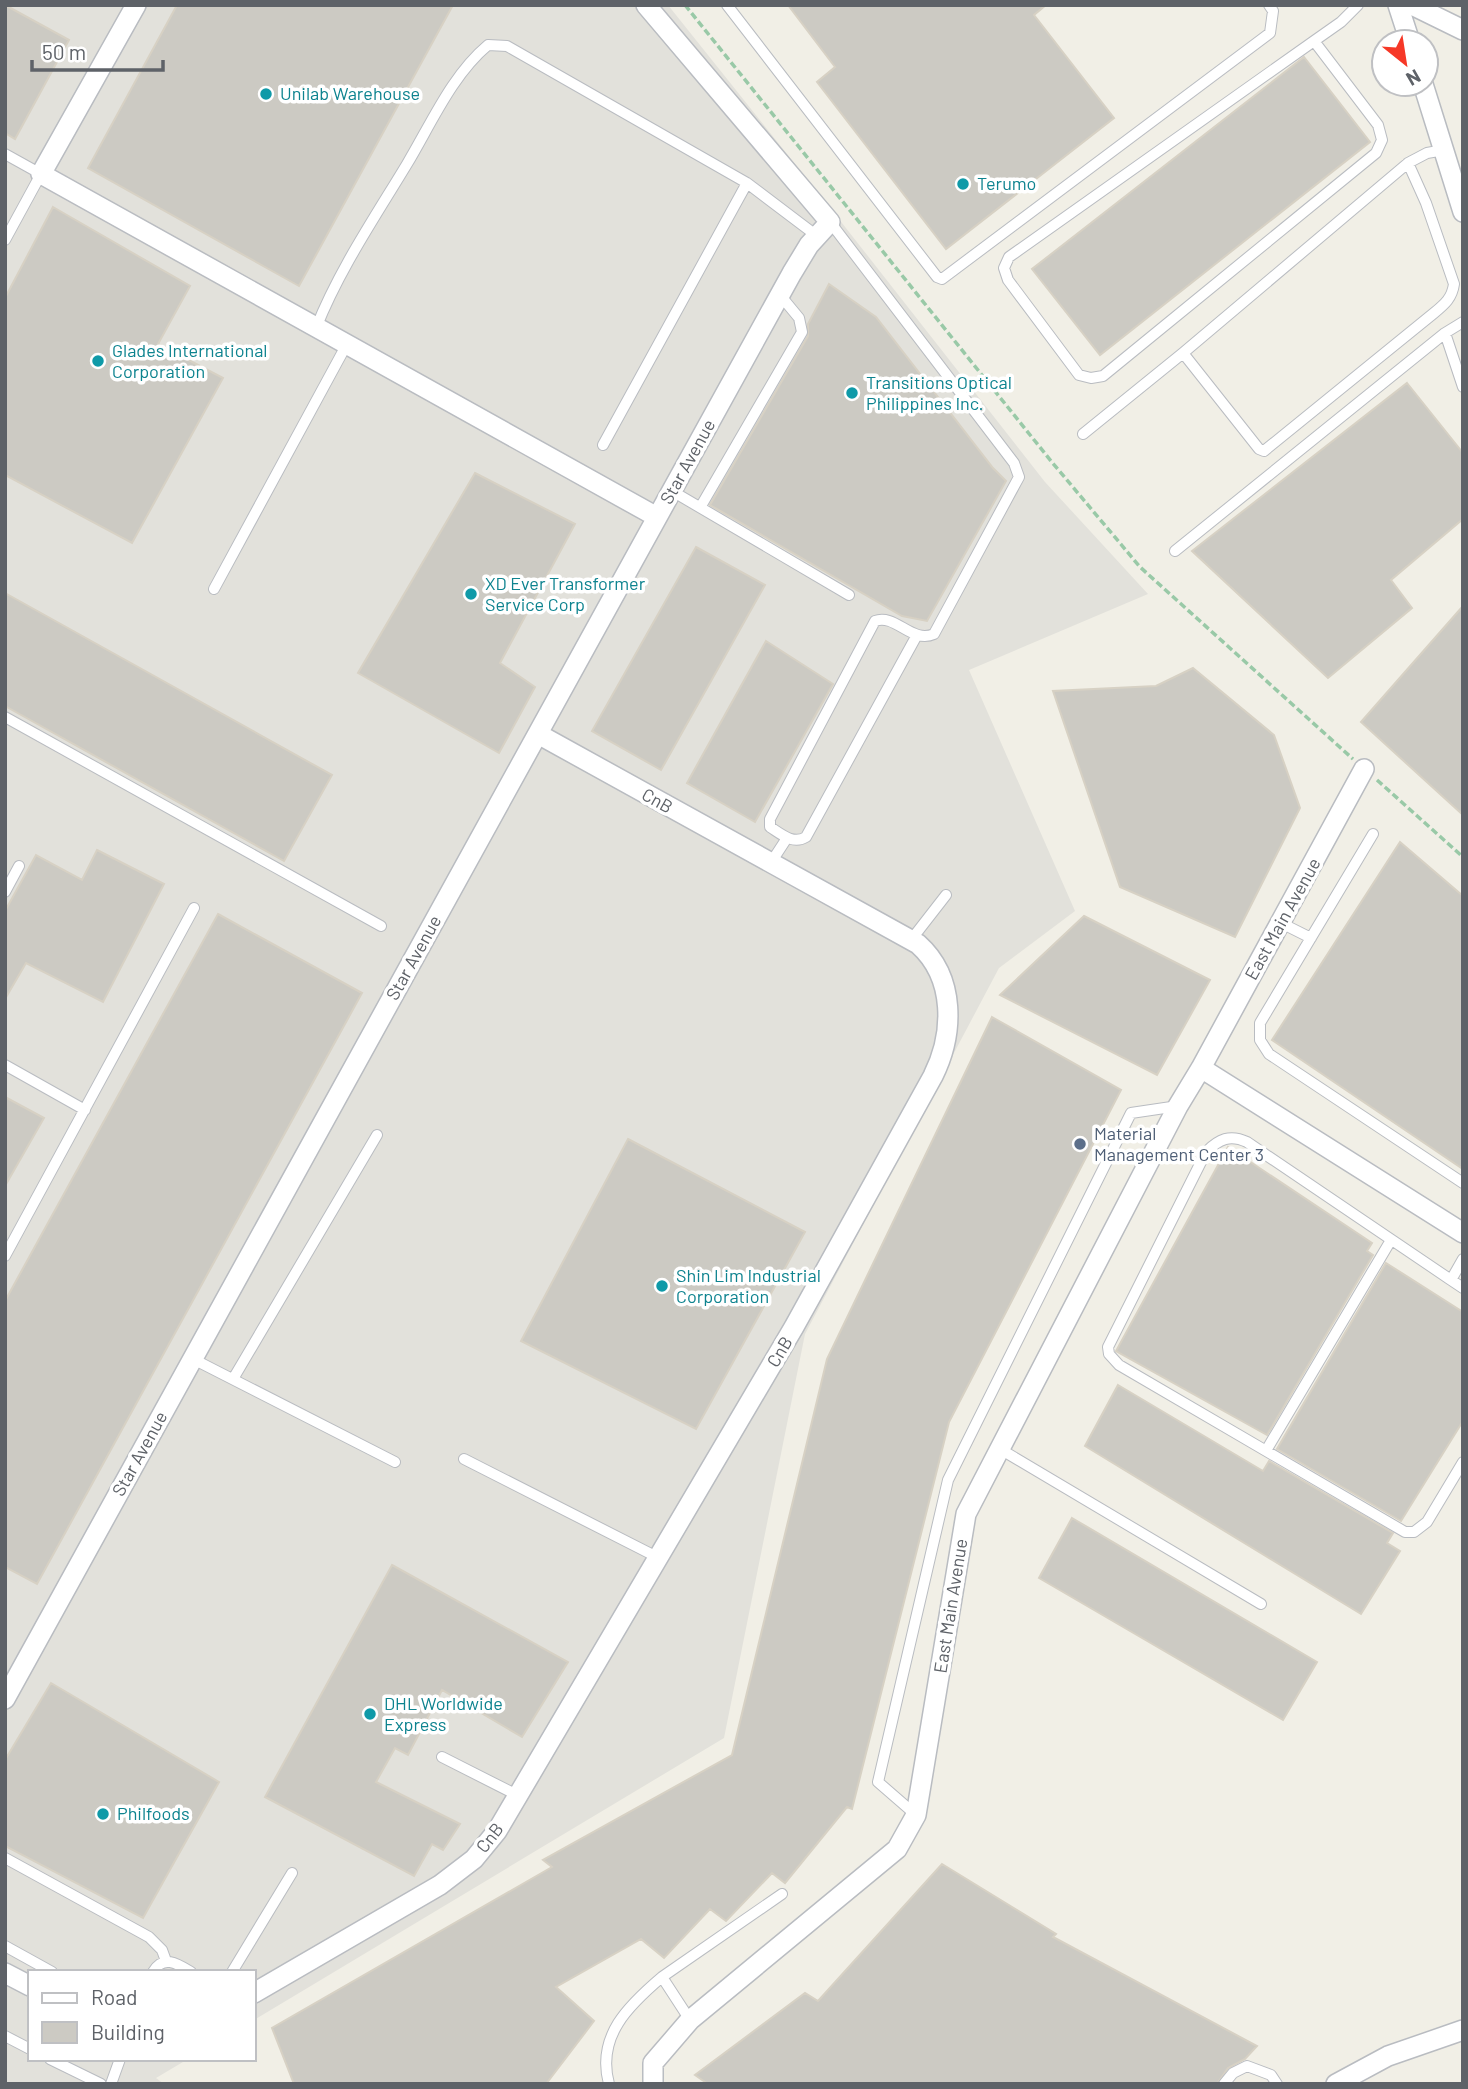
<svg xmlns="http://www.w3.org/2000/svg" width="1468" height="2089" viewBox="0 0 1468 2089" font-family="Barlow,sans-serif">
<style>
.industrial{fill:#e2e1db}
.building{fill:#cccac3;stroke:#d7d1c4;stroke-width:2}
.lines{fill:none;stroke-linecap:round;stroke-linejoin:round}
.lane-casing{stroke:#b9bcc1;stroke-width:12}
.street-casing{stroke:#b9bcc1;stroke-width:22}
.path{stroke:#99c9a7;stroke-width:3.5;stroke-dasharray:7 3.5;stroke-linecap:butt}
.lane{stroke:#fff;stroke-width:10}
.street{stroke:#fff;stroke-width:19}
.culture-dot{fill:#0f9aa8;stroke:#fff;stroke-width:2.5}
.service-dot{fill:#5c6f8a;stroke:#fff;stroke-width:2.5}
.labels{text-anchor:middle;stroke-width:7;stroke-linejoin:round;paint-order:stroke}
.culture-label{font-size:18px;fill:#0d838f;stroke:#fff;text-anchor:start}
.street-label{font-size:18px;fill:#5e6268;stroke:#fff}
.service-label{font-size:18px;fill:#4e5e75;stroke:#fff;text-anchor:start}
</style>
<rect width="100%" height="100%" fill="#f1efe6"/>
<path class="industrial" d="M5,5H668L831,209L1045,482L1148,594L969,670L1075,911L999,968L805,1334L724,1738L254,2020V1972H30V2059H188L156,2078L164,2084H5Z"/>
<path class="building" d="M5,5L69,40L15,139L5,133Z
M177,5H453L299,286L88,168Z
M788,5H1046L1034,15L1114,118L946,249L817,82L835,67Z
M1304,57L1370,142L1100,355L1032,269Z
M53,207L190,286L158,344L223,378L132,543L5,475V298Z
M829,284L876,317L993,468L1006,481L927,621L902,616L710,505L808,336V324Z
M1407,383L1463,453V519L1391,580L1412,608L1328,678L1192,551Z
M475,473L575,524L500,663L535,687L499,753L358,673Z
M696,547L765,585L661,770L592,731Z
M5,593L332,775L284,861L5,706Z
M1463,606V815L1361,722Z
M766,641L833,684L755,822L687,783Z
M1193,668L1274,735L1300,808L1235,937L1120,887L1053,691L1156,686Z
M1400,842L1463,896V1169L1272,1040Z
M97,850L164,884L103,1002L26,963L5,999V911L36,855L82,880Z
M218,914L362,993L37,1584L5,1567V1301Z
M1084,916L1210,980L1157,1075L1000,995Z
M992,1017L1121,1090L949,1422L852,1809L847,1807L785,1883L772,1873L726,1921L710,1909L664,1958L641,1939L556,1987L594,2021L546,2084H294L272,2028L552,1867L543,1860L732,1755L827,1359Z
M5,1097L44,1118L5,1186Z
M628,1139L805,1232L696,1429L521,1341Z
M1228,1147L1372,1243L1367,1251L1373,1255L1267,1435L1116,1351Z
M1386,1263L1463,1312V1421L1401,1521L1277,1449Z
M1118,1385L1263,1471L1269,1461L1393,1533L1387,1543L1400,1551L1361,1614L1085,1446Z
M1072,1518L1317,1662L1283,1720L1039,1578Z
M392,1565L568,1662L522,1737L442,1690L408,1755L395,1748L376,1782L460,1824L443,1850L432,1844L414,1876L265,1797Z
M51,1683L219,1782L143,1918L5,1846V1760Z
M942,1864L1056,1934L1053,1937L1257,2046L1245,2059L1228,2068L1217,2084H708L695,2075L805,1993L818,2001Z"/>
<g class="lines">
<g class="lane-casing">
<path id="lane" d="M727,5L937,277L942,279L1270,33L1273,11L1269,5
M1314,41L1378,125L1382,140L1376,153L1103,376L1091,378L1079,375L1008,280L1004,268L1009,257L1314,41L1341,22L1358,5
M5,154L41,174L5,240
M830,222L1014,463L1019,477L934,634C912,644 895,613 875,621L770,819V827C781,834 793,845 806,837L917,635
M316,328C339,270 375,217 407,164C431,124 452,75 488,45L507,46L747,183L817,236
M1445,333L1463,387
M1183,353L1259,449L1264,451L1434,313C1445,304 1452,298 1454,284L1426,203L1408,163
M1083,434L1183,353L1408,163L1427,153L1444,150
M603,445L747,183
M672,491L849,595
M701,506L802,332L799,318L780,295
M1175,551L1445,333L1463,322
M214,589L347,344
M5,717L381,926
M1373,834L1260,1023V1040L1269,1054L1463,1183
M770,864L787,838
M5,892L19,866
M1281,923L1311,938
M911,940L946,895
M5,1065L85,1110
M5,1256L194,908
M1463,1259L1451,1280L1463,1288
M1451,1280L1247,1142C1230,1134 1219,1139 1206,1152L1108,1347L1109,1354L1119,1365L1405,1532H1414L1427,1522L1463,1462
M193,1359L395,1462
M233,1379L377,1135
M1000,1449L1261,1604
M1267,1449L1391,1240
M464,1459L657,1557
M442,1757L519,1796
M916,1815L878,1782L948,1480L1131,1113L1178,1106
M5,1858L149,1937L162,1950L166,1961
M5,1946L52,1972
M153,1972C163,1954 178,1964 191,1972
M232,1972L292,1873
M662,1977L782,1894
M5,2036L30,2049
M50,2059L101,2084
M111,2084L120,2059
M609,2084C596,2036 629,2005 662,1977L690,2020
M1224,2084L1233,2073L1247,2066L1271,2075L1277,2084"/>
</g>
<g class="street-casing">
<path id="street" d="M136,5L41,174L657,517
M1398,5L1410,42
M1412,5L1463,30
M1423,84L1463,212
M1201,1068L1463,1233
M5,1699L792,273L809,245L830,222L646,5
M5,1973L30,1986
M254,1993L440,1885L474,1859L497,1831L794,1327L933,1076C954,1034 956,978 918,944L538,734
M653,2084V2063L690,2020L897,1849L916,1815L966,1514L1178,1106L1201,1068L1364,769
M1336,2084L1388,2056L1463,2030"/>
</g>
<path class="path" d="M685,5L1051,461L1140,567L1353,759
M1377,780L1463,857"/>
<use href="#lane" class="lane"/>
<use href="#street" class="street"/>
</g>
<g class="culture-dot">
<circle cx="266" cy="94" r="7"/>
<circle cx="963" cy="184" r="7"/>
<circle cx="98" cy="361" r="7"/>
<circle cx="852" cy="393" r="7"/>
<circle cx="471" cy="594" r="7"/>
<circle cx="662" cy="1286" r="7"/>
<circle cx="370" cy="1714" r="7"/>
<circle cx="103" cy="1814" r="7"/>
</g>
<circle class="service-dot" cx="1080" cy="1144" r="7"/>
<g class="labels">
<g class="culture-label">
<text x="280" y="100">Unilab Warehouse</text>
<text x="977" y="190">Terumo</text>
<text x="112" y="357">Glades International<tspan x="112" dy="21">Corporation</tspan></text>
<text x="866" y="389">Transitions Optical<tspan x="866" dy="21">Philippines Inc.</tspan></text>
<text x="485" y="590">XD Ever Transformer<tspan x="485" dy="21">Service Corp</tspan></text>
<text x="676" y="1282">Shin Lim Industrial<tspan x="676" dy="21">Corporation</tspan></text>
<text x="384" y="1710">DHL Worldwide<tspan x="384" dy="21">Express</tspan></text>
<text x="117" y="1820">Philfoods</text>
</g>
<g class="street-label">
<text transform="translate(688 462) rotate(-61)" y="6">Star Avenue</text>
<text transform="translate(657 801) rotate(29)" y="6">CnB</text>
<text transform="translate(1283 919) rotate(-61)" y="6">East Main Avenue</text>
<text transform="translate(414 958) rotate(-61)" y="6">Star Avenue</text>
<text transform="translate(780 1352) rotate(-59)" y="6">CnB</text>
<text transform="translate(140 1454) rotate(-61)" y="6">Star Avenue</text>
<text transform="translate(951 1606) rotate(-81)" y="6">East Main Avenue</text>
<text transform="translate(490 1838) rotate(-52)" y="6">CnB</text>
</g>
<g class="service-label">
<text x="1094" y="1140">Material<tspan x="1094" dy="21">Management Center 3</tspan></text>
</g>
</g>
<rect width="1468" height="2089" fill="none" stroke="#5e6268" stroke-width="14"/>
<rect x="28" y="1970" width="228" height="91" fill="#ffffff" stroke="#bfc0c3" stroke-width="2"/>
<rect x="42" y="1993" width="35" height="10" fill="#ffffff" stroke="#bfc0c3" stroke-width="2"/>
<text x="91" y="2005" font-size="21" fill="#5e6268">Road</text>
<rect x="42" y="2022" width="35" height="21" fill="#cccac3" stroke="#bfc0c3" stroke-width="2"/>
<text x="91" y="2040" font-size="21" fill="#5e6268">Building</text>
<g transform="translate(1405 63) rotate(150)"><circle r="33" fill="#ffffff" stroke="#bfc0c3" stroke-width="2"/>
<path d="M0-5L12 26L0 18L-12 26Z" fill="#f63827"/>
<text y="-10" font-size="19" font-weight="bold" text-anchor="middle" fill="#5e6268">N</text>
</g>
<path d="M32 60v10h131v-10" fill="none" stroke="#5e6268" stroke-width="3.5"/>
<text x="42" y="60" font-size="21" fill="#5e6268" stroke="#ffffff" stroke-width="5" paint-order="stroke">50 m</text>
</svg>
